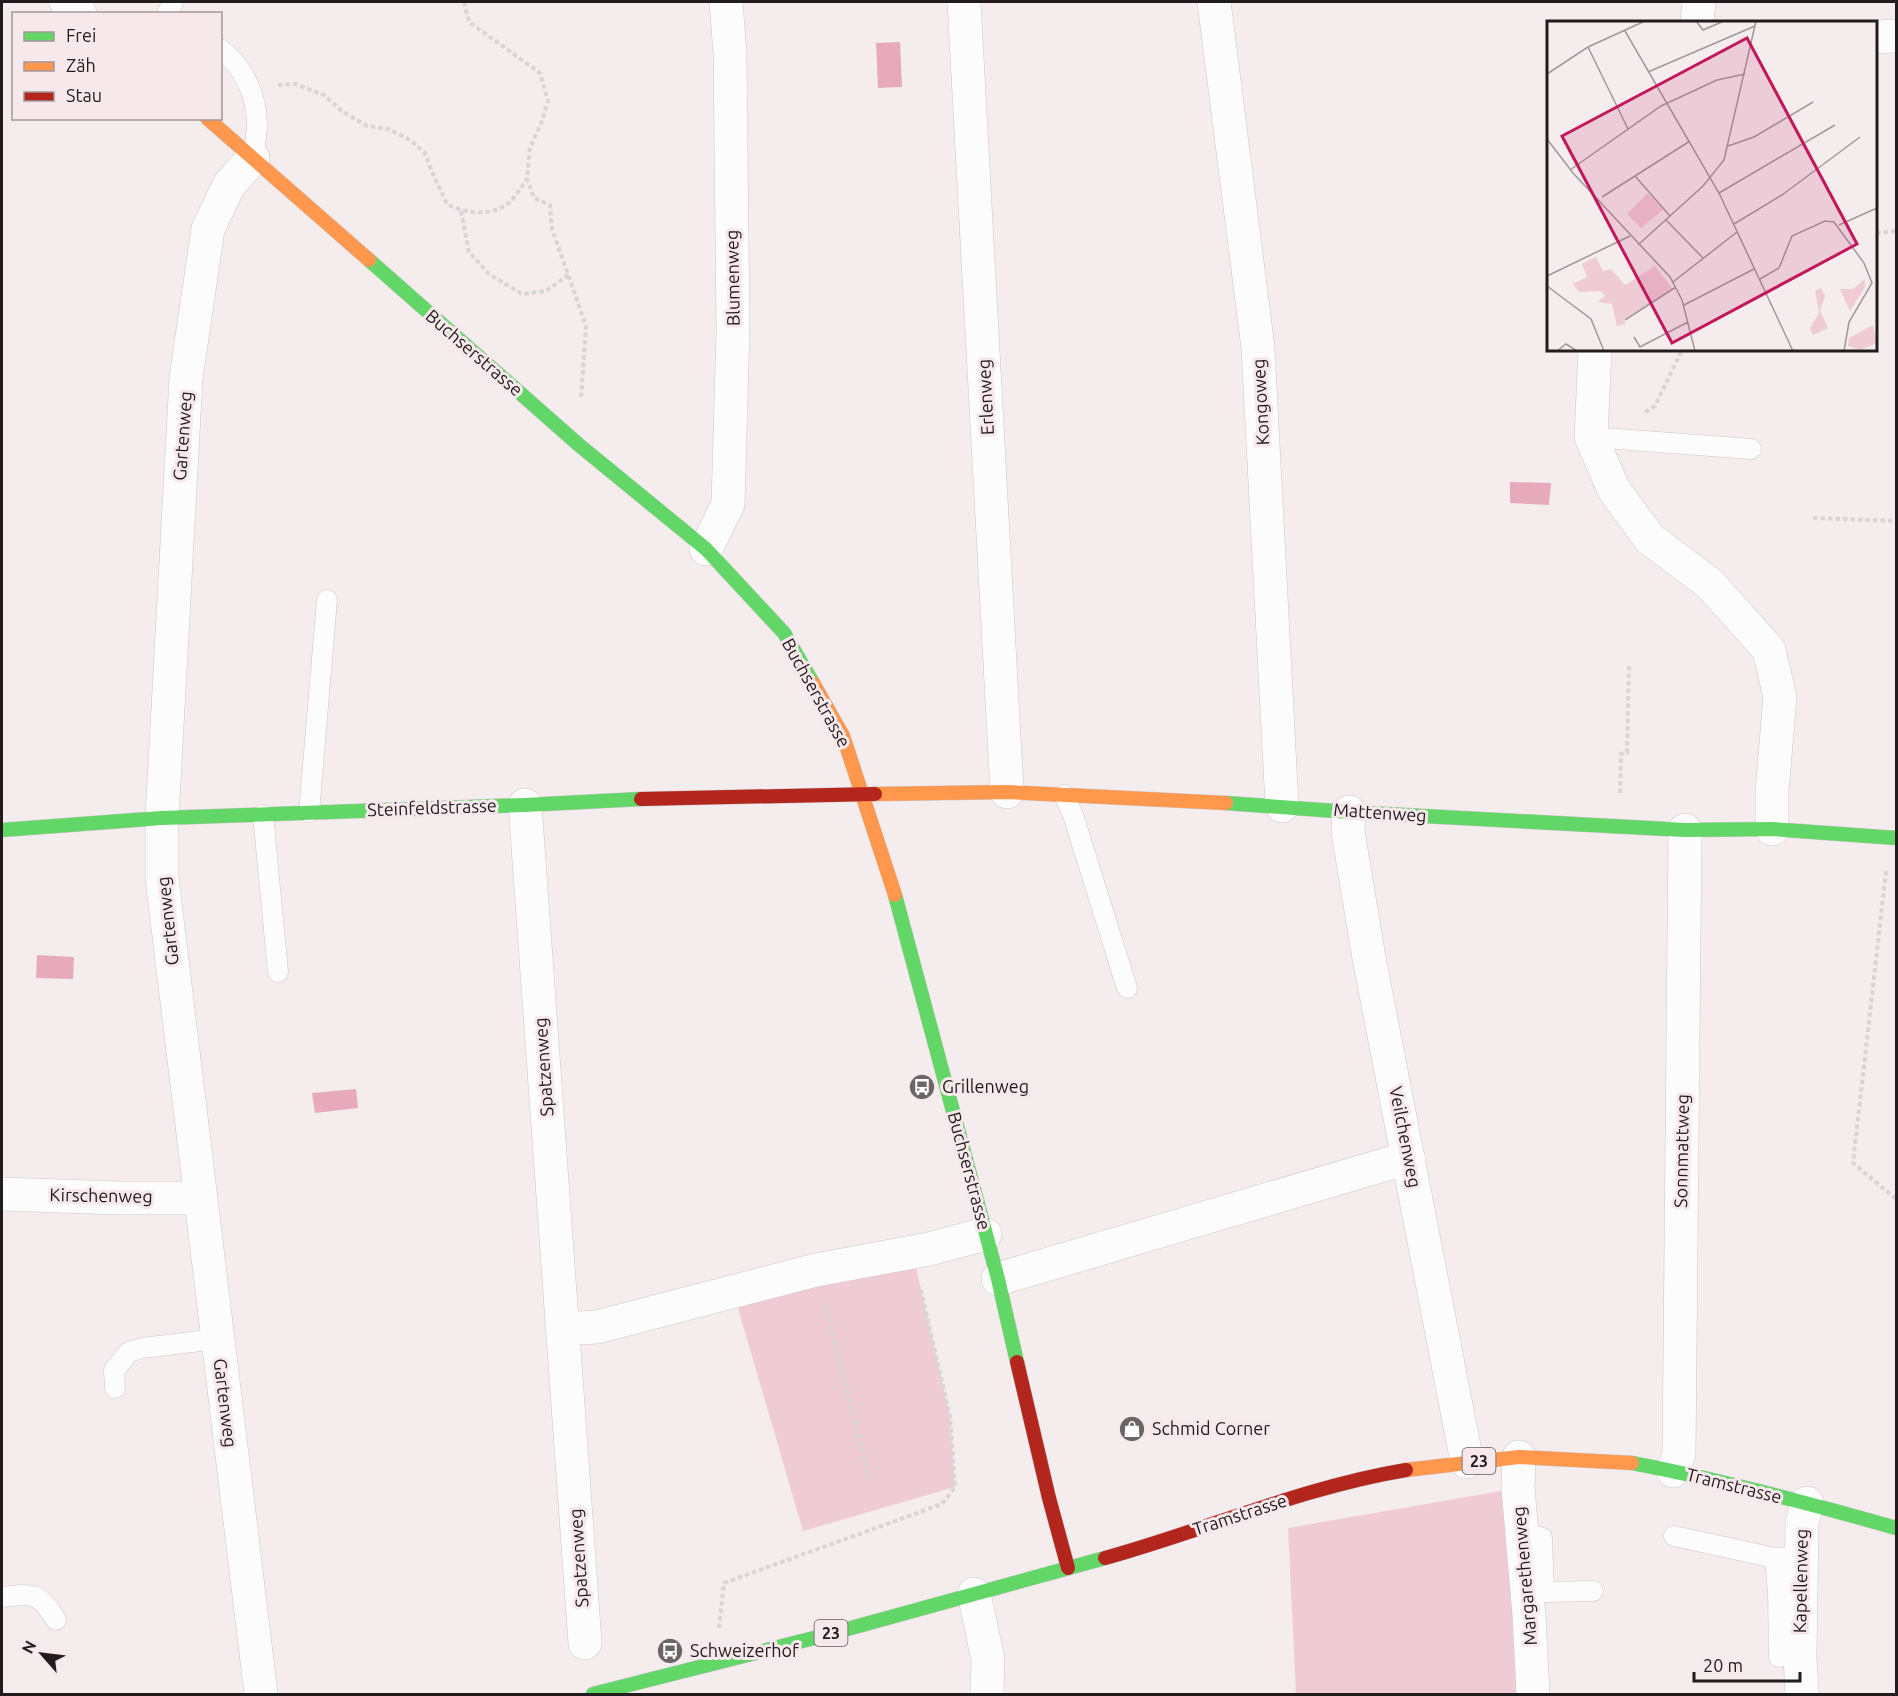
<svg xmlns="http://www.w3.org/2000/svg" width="1898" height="1696" viewBox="0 0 1898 1696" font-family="Ubuntu,sans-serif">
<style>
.green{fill:#efccd5}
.water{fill:#e7aabd}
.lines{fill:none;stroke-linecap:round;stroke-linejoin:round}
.lane-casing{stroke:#cdc7c8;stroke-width:21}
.street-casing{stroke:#cdc7c8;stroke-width:34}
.fast-casing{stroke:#cdc7c8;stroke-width:15}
.slow-casing{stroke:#cdc7c8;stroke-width:15}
.jam-casing{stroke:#cdc7c8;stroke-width:15}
.path{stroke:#d8d5d6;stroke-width:4;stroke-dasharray:4.5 3;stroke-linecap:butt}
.lane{stroke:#fdfcfc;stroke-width:20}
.street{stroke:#fdfcfc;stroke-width:33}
.fast{stroke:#63d668;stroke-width:14}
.slow{stroke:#ff974d;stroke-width:14}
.jam{stroke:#b3261e;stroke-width:14}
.labels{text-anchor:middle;stroke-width:6;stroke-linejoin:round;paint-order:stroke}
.shield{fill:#f7e8ec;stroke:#62595c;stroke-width:1.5}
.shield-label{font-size:16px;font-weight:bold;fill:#221c1e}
.street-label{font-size:18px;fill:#221c1e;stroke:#f7e8ec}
.poi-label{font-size:18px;fill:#221c1e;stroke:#f7e8ec;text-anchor:start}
.inset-road{fill:none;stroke:#a0999a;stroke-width:1.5}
.view{fill:#c2185b;fill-opacity:0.15;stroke:#c2185b;stroke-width:3}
.inset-edge{fill:none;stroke:#221c1e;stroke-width:3}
</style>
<rect width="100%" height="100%" fill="#f4eced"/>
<path class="green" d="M914,1259L950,1417L955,1487L803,1531L737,1305Z
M1518,1488L1534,1694H1296L1288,1528Z"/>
<path class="water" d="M900,42L902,87L878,88L876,43Z
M1510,482L1551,483L1549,505L1510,503Z
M37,955L74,957L73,979L36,978Z
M356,1089L358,1108L315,1113L312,1093Z"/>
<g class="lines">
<g class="lane-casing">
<path id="lane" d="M167,14L173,2
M220,49C243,65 257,96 257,124C257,135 254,147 253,158
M1591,437L1751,449
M1064,795L1073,815L1127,988
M309,812L327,600
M263,815L278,972
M115,1388L114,1370L129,1352L142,1348L217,1339
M1522,1531L1542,1538L1544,1592L1593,1591
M1674,1536L1775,1558H1801
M1775,1558L1778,1591L1779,1657
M2,1597C32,1593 39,1592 56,1620"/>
</g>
<g class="street-casing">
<path id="street" d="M66,2L80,14
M964,2L1007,792
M1214,2L1258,348L1282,806
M1697,22L1699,2
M1876,37L1896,36
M253,158L229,185L208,229L186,378L162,818V878L261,1694
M1595,350L1591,437L1614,490L1650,539L1710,584L1769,650L1780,697L1772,791V829
M706,549L728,504L733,330L730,53L726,2
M525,805L585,1643
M1349,812L1348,832L1369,958L1467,1462
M2,1194L120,1198H200
M998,1279L1387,1164L1409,1159
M562,1329L597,1327L816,1270L929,1249L985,1234
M1519,1457L1518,1488L1529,1615L1533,1694
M1673,1471L1679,1454L1685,830
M974,1594L988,1659L987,1694
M1802,1694L1800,1658L1802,1523L1807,1503"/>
</g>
<g class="fast-casing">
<path id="fast" d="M369,260L579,445L706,549L784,633L813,683
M1226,803L1349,812L1685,830L1772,829L1896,838
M2,830L162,818L525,805L641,799
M895,895L998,1279L1017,1362
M1632,1463C1721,1480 1809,1503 1896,1528
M593,1694L822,1636L1105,1558"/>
</g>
<g class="slow-casing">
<path id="slow" d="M207,118L369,260
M813,683L843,736L895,895
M875,794L1007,792L1226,803
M1406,1470L1519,1457L1632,1463"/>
</g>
<g class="jam-casing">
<path id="jam" d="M641,799L875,794
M1017,1362L1049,1498L1068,1568
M1105,1558C1206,1530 1303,1487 1406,1470"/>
</g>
<path class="path" d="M464,2L469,22L540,73L548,101L542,121L530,148L527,179L534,198L550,205L552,229L586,326L581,399
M278,85L295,84L324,95L343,112L367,126L389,129L410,140L425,153L432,172L447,204C466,214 492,217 510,202C516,196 522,186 527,179
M461,211L469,252L489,274L522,294L546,291L568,275
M1876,233L1896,231
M1645,412L1655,406L1682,350
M1813,518L1896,521
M1620,793L1621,754L1627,753L1629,666
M1886,871L1853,1163L1896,1199
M825,1303L870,1480
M719,1628L724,1583L942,1504L955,1487L950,1417L920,1286"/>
<use href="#lane" class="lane"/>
<use href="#street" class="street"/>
<use href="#fast" class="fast"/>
<use href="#slow" class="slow"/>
<use href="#jam" class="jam"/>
</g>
<defs>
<g id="bus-disc" transform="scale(1.35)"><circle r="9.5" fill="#6c6566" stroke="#f7e8ec"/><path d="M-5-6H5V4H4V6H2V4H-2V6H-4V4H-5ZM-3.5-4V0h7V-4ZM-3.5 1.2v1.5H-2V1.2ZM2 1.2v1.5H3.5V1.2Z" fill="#fff"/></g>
<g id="shop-disc" transform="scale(1.35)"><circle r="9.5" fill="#6c6566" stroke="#f7e8ec"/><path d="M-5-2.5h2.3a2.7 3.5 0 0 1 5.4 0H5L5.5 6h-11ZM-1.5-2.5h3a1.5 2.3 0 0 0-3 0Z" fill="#fff"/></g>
</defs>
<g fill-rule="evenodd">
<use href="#bus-disc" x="922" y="1087"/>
<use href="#shop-disc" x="1132" y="1429"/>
<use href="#bus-disc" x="670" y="1651"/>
</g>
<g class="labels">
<g class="shield">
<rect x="1462.5" y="1448" width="33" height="26" rx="4.5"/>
<rect x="814.5" y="1620" width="33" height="26" rx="4.5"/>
</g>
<g class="shield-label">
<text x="1479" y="1467">23</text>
<text x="831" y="1639">23</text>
</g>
<g class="street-label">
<text transform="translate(733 278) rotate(-91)" y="6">Blumenweg</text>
<text transform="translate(474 353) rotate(41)" y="6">Buchserstrasse</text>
<text transform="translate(986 397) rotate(-93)" y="6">Erlenweg</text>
<text transform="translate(1261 402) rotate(-93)" y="6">Kongoweg</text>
<text transform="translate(183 436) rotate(-86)" y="6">Gartenweg</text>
<text transform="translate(816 693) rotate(61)" y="6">Buchserstrasse</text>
<text transform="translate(432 808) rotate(-2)" y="6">Steinfeldstrasse</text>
<text transform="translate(1380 813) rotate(4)" y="6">Mattenweg</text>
<text transform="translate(168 921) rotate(-96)" y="6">Gartenweg</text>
<text transform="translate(544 1067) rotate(-94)" y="6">Spatzenweg</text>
<text transform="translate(1405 1137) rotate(79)" y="6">Veilchenweg</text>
<text transform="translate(1682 1151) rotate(-89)" y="6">Sonnmattweg</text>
<text transform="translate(969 1171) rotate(75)" y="6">Buchserstrasse</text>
<text transform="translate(101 1196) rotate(1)" y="6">Kirschenweg</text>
<text transform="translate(225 1403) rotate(83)" y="6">Gartenweg</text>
<text transform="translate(1734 1486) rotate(14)" y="6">Tramstrasse</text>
<text transform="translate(1240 1515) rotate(-18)" y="6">Tramstrasse</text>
<text transform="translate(579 1558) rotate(-94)" y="6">Spatzenweg</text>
<text transform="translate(1525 1576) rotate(-95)" y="6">Margarethenweg</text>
<text transform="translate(1801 1581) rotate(-89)" y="6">Kapellenweg</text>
</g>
<g class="poi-label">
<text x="942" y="1093">Grillenweg</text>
<text x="1152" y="1435">Schmid Corner</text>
<text x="690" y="1657">Schweizerhof</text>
</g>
</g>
<g transform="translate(1547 21)">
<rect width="330" height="330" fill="#f4eced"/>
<path d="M101,172L116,189L94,207L80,193ZM49,236L56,250L64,248L78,264L108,245L126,268L76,299L79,303L70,305L65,283L51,281L58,275L54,270L32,271L26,263L40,256L35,243ZM318,258V266L303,290L293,268H306ZM274,267L278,275L273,290L281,307L266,314L263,307L272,292L268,270ZM326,304L330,322L314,329L301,325L302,317Z" fill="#efccd5"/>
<path class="inset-road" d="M149,0L156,9L177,0M78,10L172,172L246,330M41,26L81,108M101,51L208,5M0,53L41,26L98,0M0,118L26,152L123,256L135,279L148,330M181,125L207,116L266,81M23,149L114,85L170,59L198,53M88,155L123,195M172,172L288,104M55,176L143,120M119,199L156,237M187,203L235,174L313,116M292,204L330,187M91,224L156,165L177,139L209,0M0,255L83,215M213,258L232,247L245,215L278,200L287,201L317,242L325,262L302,301L297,330M126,261L190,211M0,265L44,298L57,330M137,284L207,248M78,299L129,266M87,316L93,326L141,301M10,330L19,323L30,330"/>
<path class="view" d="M200,17L310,223L125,322L15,115Z"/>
<rect width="330" height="330" class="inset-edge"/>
</g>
<rect width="1898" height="1696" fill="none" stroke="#221c1e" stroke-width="6"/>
<rect x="12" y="12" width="210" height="108" fill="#f7e8ec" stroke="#a2969a" stroke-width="1.5"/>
<rect x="24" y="32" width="30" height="9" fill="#63d668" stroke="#a2969a" stroke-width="1.5"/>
<text x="66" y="42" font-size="18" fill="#221c1e">Frei</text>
<rect x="24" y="62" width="30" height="9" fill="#ff974d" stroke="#a2969a" stroke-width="1.5"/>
<text x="66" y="72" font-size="18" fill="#221c1e">Zäh</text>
<rect x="24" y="92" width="30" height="9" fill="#b3261e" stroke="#a2969a" stroke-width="1.5"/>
<text x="66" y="102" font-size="18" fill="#221c1e">Stau</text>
<g transform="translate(42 1654) rotate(298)" stroke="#f7e8ec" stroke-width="4.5" paint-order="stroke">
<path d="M0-4.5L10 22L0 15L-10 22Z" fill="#221c1e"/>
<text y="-9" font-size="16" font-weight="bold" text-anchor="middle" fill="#221c1e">N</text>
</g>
<path d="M1694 1672v9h106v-9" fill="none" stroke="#221c1e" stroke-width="3"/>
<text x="1703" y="1672" font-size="18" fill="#221c1e" stroke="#f7e8ec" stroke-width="4.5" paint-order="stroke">20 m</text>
</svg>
